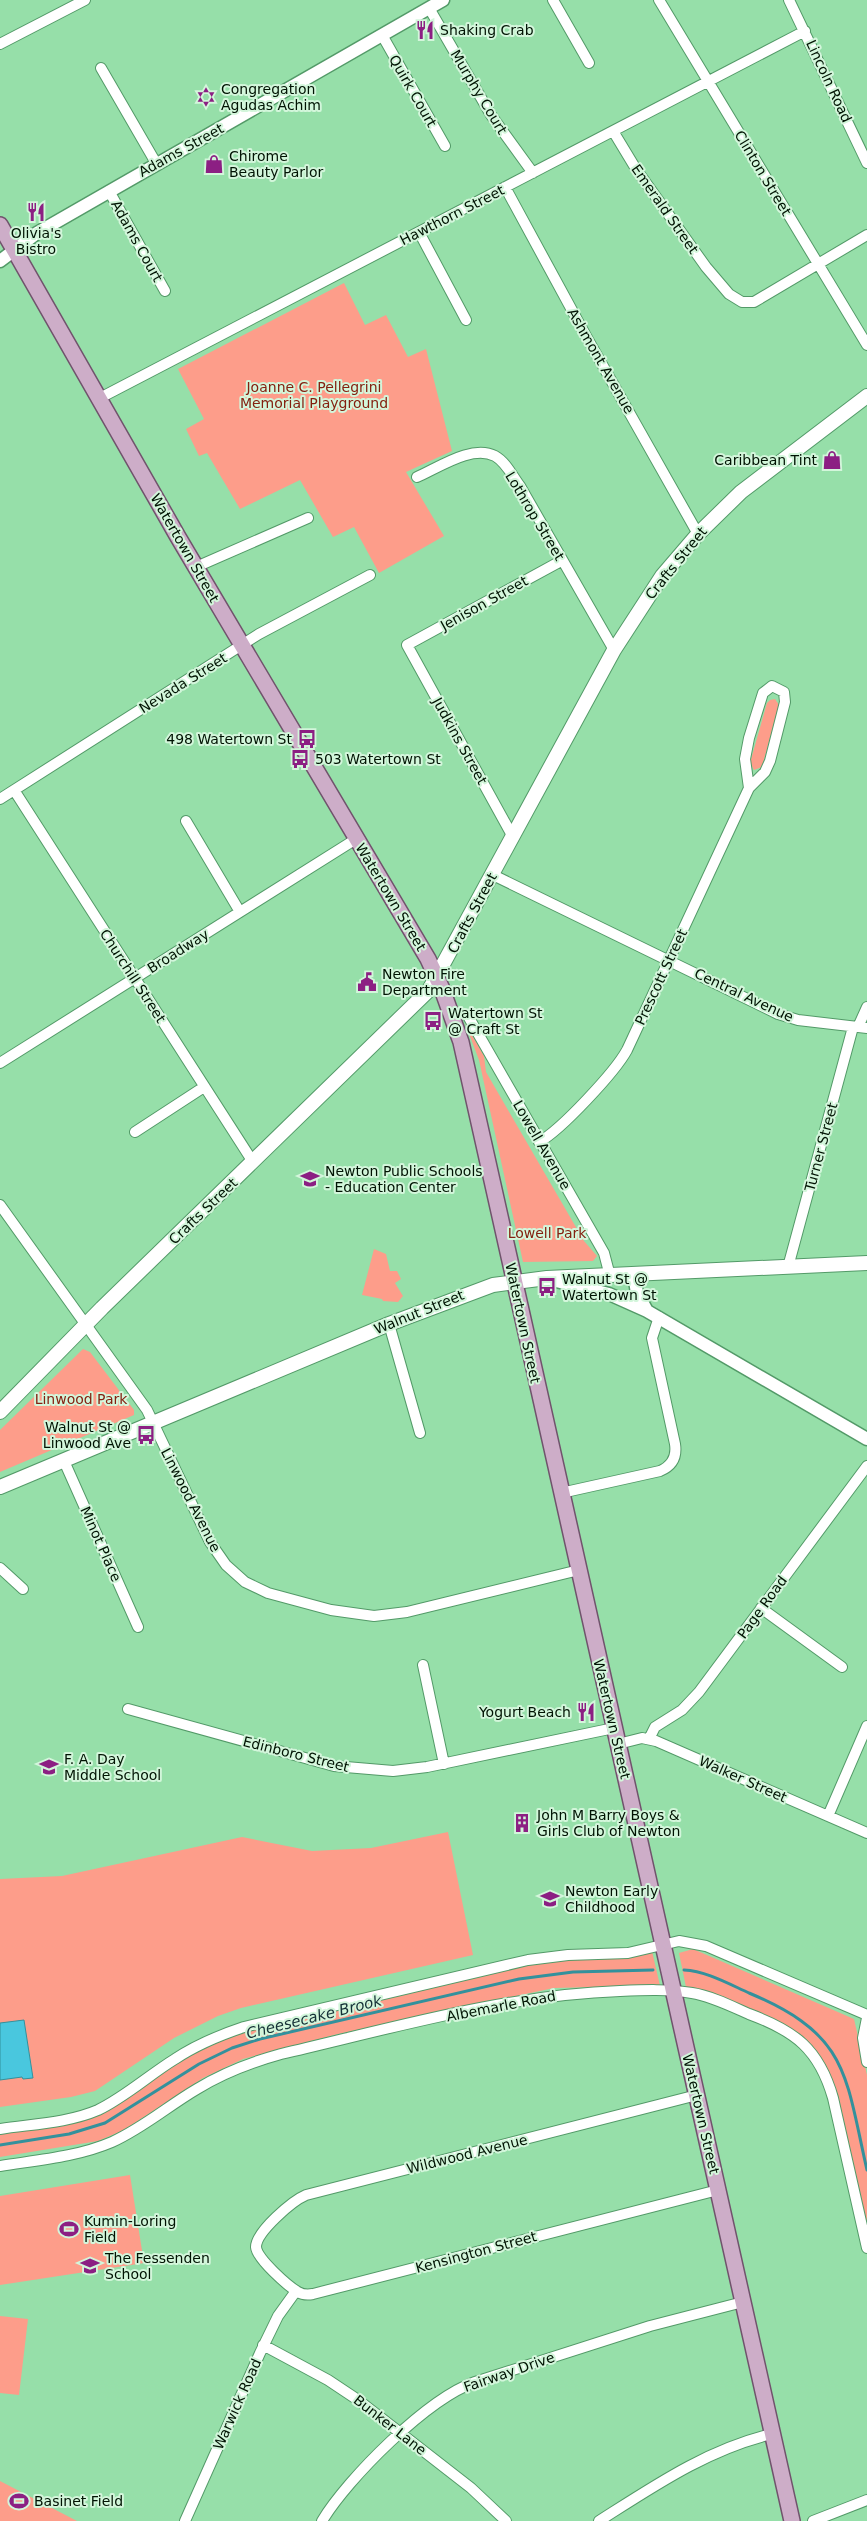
<svg xmlns="http://www.w3.org/2000/svg" width="867" height="2521" viewBox="0 0 867 2521" font-family="'DejaVu Sans',sans-serif">
<style>
.green{fill:#fd9d8a}
.water{fill:#49c7de;stroke:#33919c}
.lines{fill:none;stroke-linecap:round;stroke-linejoin:round}
.stream{stroke:#33919c;stroke-width:3}
.minor-casing{stroke:#539a68;stroke-width:12}
.tertiary-casing{stroke:#539a68;stroke-width:15}
.secondary-casing{stroke:#539a68;stroke-width:16}
.primary-casing{stroke:#70536c;stroke-width:18}
.minor{stroke:#fff;stroke-width:10}
.tertiary{stroke:#fff;stroke-width:12}
.secondary{stroke:#fff;stroke-width:14}
.primary{stroke:#cdadc8;stroke-width:15}
.labels{text-anchor:middle;stroke-width:4;stroke-linejoin:round;paint-order:stroke}
.poi-label{font-size:14px;fill:#001303;stroke:#d3f6db;text-anchor:start}
.street-label{font-size:14px;fill:#001303;stroke:#d3f6db}
.park-label{font-size:14px;fill:#842010;stroke:#d3f6db}
.water-label{font-size:15px;font-style:italic;fill:#163137;stroke:#d3f6db}
</style>
<rect width="100%" height="100%" fill="#96dfa9"/>
<path class="green" d="M344,283L365,325L386,315L408,357L426,349L452,451L406,472L444,536L379,573L354,527L333,537L300,480L240,509L207,453L199,456L186,429L204,419L178,369Z
M775,699L779,705L762,767L754,770L750,763L767,703L770,700Z
M465,1023L484,1056L486,1072L584,1241L597,1256L593,1261L523,1262L479,1060Z
M374,1249L386,1254L390,1271H397L401,1279L395,1283L403,1296L398,1302L383,1301L382,1299L362,1295Z
M83,1349L90,1352L134,1410V1415L0,1472V1430Z
M448,1832L473,1955L241,2008L218,2016L174,2038L95,2091L71,2097L0,2107V1879L62,1876L242,1837L312,1851L371,1848Z
M651,1947L661,1990L638,1986L554,1988L338,2034L243,2059L203,2078L124,2130L98,2141L0,2157V2128L93,2112L228,2033L528,1960Z
M693,1949L854,2019L867,2075V2249L829,2085L798,2039L687,1992L679,1953Z
M130,2175L144,2263L0,2285V2196Z
M0,2316L28,2319L19,2395L0,2393Z
M0,2481L77,2521H0Z"/>
<path class="water" d="M24,2020L33,2078L23,2079L22,2077L0,2080V2023Z"/>
<g class="lines">
<path class="stream" d="M684,1970C706,1971 729,1984 749,1993C849,2035 845,2074 867,2170
M0,2145L69,2134L105,2123L199,2064L232,2048L260,2039L519,1979L573,1972L653,1970"/>
<g class="minor-casing">
<path id="minor" d="M553,0L589,63
M659,0L867,345
M789,0L867,163
M429,8L491,115L533,173
M382,35L445,146
M0,44L85,0
M101,68L156,163
M613,131L636,169L706,267L729,294L742,302H754L867,235
M505,187L586,336L698,534
M109,191L165,291
M419,232L466,320
M98,399L805,31
M417,477C438,468 472,444 495,456C506,462 513,477 520,486L614,650
M196,567L308,518
M14,790L253,1162
M0,799L259,634L370,575
M186,821L240,912
M513,837L407,645L561,561
M493,875L778,1014L798,1020L867,1028
M468,1016L604,1253L610,1276
M858,1027L867,1007
M0,1063L356,839
M135,1132L204,1087
M539,1142C561,1130 615,1072 627,1050L749,788L765,772L770,761L785,702L784,692L772,686L763,693L749,738L745,759L749,788
M0,1205L147,1410L210,1542L226,1565L245,1582L268,1593L331,1610L374,1616L407,1612L579,1570
M788,1267L853,1027
M389,1324L420,1433
M64,1461L138,1627
M561,1493L660,1471C672,1466 677,1457 675,1444L652,1338L659,1317
M0,1568L23,1589
M761,1608L842,1667
M423,1665L444,1764
M128,1709L334,1766L393,1771L427,1767L614,1728
M649,1739L655,1727L682,1710L699,1692L867,1466
M618,1744L642,1738L656,1741L867,1833
M828,1816L867,1726
M867,2018L863,2038L867,2062
M697,2095L306,2195C292,2201 256,2232 256,2247C257,2259 288,2286 298,2292C303,2295 308,2295 313,2294L718,2190
M0,2129C32,2124 68,2123 98,2110C125,2097 149,2075 175,2059C196,2045 220,2035 244,2027L528,1960L568,1955L628,1953L679,1941L706,1946L867,2015
M0,2166C38,2160 77,2157 112,2142C143,2128 168,2106 197,2089C223,2073 252,2062 281,2054C393,2028 505,1995 620,1991C644,1990 669,1989 692,1993C711,1996 731,2006 749,2014C795,2031 819,2049 833,2098L867,2248
M263,2345L328,2380L358,2400L471,2488L506,2521
M185,2521L260,2353L278,2316L296,2291
M322,2521C348,2478 427,2399 475,2382L650,2326L743,2302
M599,2521C654,2486 708,2449 772,2434
M813,2521L867,2500"/>
</g>
<g class="tertiary-casing">
<path id="tertiary" d="M0,261L37,233L443,0
M634,1275L637,1293L647,1311
M552,1280L609,1294L647,1311L867,1439"/>
</g>
<g class="secondary-casing">
<path id="secondary" d="M0,1412L102,1308L429,990L614,650L662,576L698,534L741,492L867,396
M0,1487L389,1324L493,1285L547,1278L867,1263"/>
</g>
<g class="primary-casing">
<path id="primary" d="M0,225L178,537L428,959L442,989L461,1042L792,2521"/>
</g>
<use href="#minor" class="minor"/>
<use href="#tertiary" class="tertiary"/>
<use href="#secondary" class="secondary"/>
<use href="#primary" class="primary"/>
</g>
<defs>
<g id="restaurant-bare" transform="scale(1.5)"><path d="M-5-6h1v4h1v-4h1v4h1v-4h1v5L-1.5 .5V6h-2V.5L-5-1ZM5-6V6H3V1.5H1.5Q1.5-4 5-6Z" fill="#8c1f83" stroke="#d3f6db" stroke-width="2.5" paint-order="stroke"/></g>
<g id="synagogue-bare" transform="scale(1.5)"><path d="M0-6.5L5.6 3.2H-5.6ZM0 6.5L5.6-3.2H-5.6Z" fill="#8c1f83" stroke="#d3f6db" stroke-width="2.5" paint-order="stroke"/></g>
<g id="shop-bare" transform="scale(1.5)"><path d="M-5-2.5h2.3a2.7 3.5 0 0 1 5.4 0H5L5.5 6h-11ZM-1.5-2.5h3a1.5 2.3 0 0 0-3 0Z" fill="#8c1f83" stroke="#d3f6db" stroke-width="2.5" paint-order="stroke"/></g>
<g id="bus-bare" transform="scale(1.5)"><path d="M-5-6H5V4H4V6H2V4H-2V6H-4V4H-5ZM-3.5-4V0h7V-4ZM-3.5 1.2v1.5H-2V1.2ZM2 1.2v1.5H3.5V1.2Z" fill="#8c1f83" stroke="#d3f6db" stroke-width="2.5" paint-order="stroke"/></g>
<g id="civic-bare" transform="scale(1.5)"><path d="M-.6-6.5H3V-4.5H.6V-3L4-1V1h2V6H-6V1h2V-1L-.6-3ZM-1.2 2.5V6h2.4V2.5Z" fill="#8c1f83" stroke="#d3f6db" stroke-width="2.5" paint-order="stroke"/></g>
<g id="school-bare" transform="scale(1.5)"><path d="M0-5L7-2L0 1L-7-2ZM-4 1L0 2.5L4 1V4Q0 6-4 4Z" fill="#8c1f83" stroke="#d3f6db" stroke-width="2.5" paint-order="stroke"/></g>
<g id="building-bare" transform="scale(1.5)"><path d="M-4-6H4V6H1V3H-1V6H-4ZM-2.5-4.3h1.7v1.8h-1.7ZM.8-4.3h1.7v1.8H.8ZM-2.5-1h1.7V.8h-1.7ZM.8-1h1.7V.8H.8Z" fill="#8c1f83" stroke="#d3f6db" stroke-width="2.5" paint-order="stroke"/></g>
<g id="stadium-bare" transform="scale(1.5)"><path d="M0-5a6.5 5 0 1 0 0 10a6.5 5 0 1 0 0-10ZM-3.5-1.8h7v3.6h-7Z" fill="#8c1f83" stroke="#d3f6db" stroke-width="2.5" paint-order="stroke"/></g>
</defs>
<g fill-rule="evenodd">
<use href="#restaurant-bare" x="425" y="30"/>
<use href="#synagogue-bare" x="206" y="97"/>
<use href="#shop-bare" x="214" y="164"/>
<use href="#restaurant-bare" x="36" y="212"/>
<use href="#shop-bare" x="832" y="460"/>
<use href="#bus-bare" x="307" y="739"/>
<use href="#bus-bare" x="300" y="759"/>
<use href="#civic-bare" x="367" y="982"/>
<use href="#bus-bare" x="433" y="1021"/>
<use href="#school-bare" x="310" y="1179"/>
<use href="#bus-bare" x="547" y="1287"/>
<use href="#bus-bare" x="146" y="1435"/>
<use href="#restaurant-bare" x="586" y="1712"/>
<use href="#school-bare" x="49" y="1767"/>
<use href="#building-bare" x="522" y="1823"/>
<use href="#school-bare" x="550" y="1899"/>
<use href="#stadium-bare" x="69" y="2229"/>
<use href="#school-bare" x="90" y="2266"/>
<use href="#stadium-bare" x="19" y="2501"/>
</g>
<g class="labels">
<g class="poi-label">
<text x="440" y="35">Shaking Crab</text>
<text x="221" y="94">Congregation<tspan x="221" dy="16">Agudas Achim</tspan></text>
<text x="229" y="161">Chirome<tspan x="229" dy="16">Beauty Parlor</tspan></text>
<text x="36" y="238" text-anchor="middle">Olivia's<tspan x="36" dy="16">Bistro</tspan></text>
<text x="817" y="465" text-anchor="end">Caribbean Tint</text>
<text x="292" y="744" text-anchor="end">498 Watertown St</text>
<text x="315" y="764">503 Watertown St</text>
<text x="382" y="979">Newton Fire<tspan x="382" dy="16">Department</tspan></text>
<text x="448" y="1018">Watertown St<tspan x="448" dy="16">@ Craft St</tspan></text>
<text x="325" y="1176">Newton Public Schools<tspan x="325" dy="16">- Education Center</tspan></text>
<text x="562" y="1284">Walnut St @<tspan x="562" dy="16">Watertown St</tspan></text>
<text x="131" y="1432" text-anchor="end">Walnut St @<tspan x="131" dy="16">Linwood Ave</tspan></text>
<text x="571" y="1717" text-anchor="end">Yogurt Beach</text>
<text x="64" y="1764">F. A. Day<tspan x="64" dy="16">Middle School</tspan></text>
<text x="537" y="1820">John M Barry Boys &amp;<tspan x="537" dy="16">Girls Club of Newton</tspan></text>
<text x="565" y="1896">Newton Early<tspan x="565" dy="16">Childhood</tspan></text>
<text x="84" y="2226">Kumin-Loring<tspan x="84" dy="16">Field</tspan></text>
<text x="105" y="2263">The Fessenden<tspan x="105" dy="16">School</tspan></text>
<text x="34" y="2506">Basinet Field</text>
</g>
<g class="street-label">
<text transform="translate(829 81) rotate(65)" y="5">Lincoln Road</text>
<text transform="translate(413 91) rotate(60)" y="5">Quirk Court</text>
<text transform="translate(479 92) rotate(59)" y="5">Murphy Court</text>
<text transform="translate(181 150) rotate(-29)" y="5">Adams Street</text>
<text transform="translate(763 173) rotate(59)" y="5">Clinton Street</text>
<text transform="translate(665 209) rotate(55)" y="5">Emerald Street</text>
<text transform="translate(452 215) rotate(-27)" y="5">Hawthorn Street</text>
<text transform="translate(137 241) rotate(61)" y="5">Adams Court</text>
<text transform="translate(601 361) rotate(60)" y="5">Ashmont Avenue</text>
<text transform="translate(535 516) rotate(59)" y="5">Lothrop Street</text>
<text transform="translate(185 548) rotate(60)" y="5">Watertown Street</text>
<text transform="translate(676 563) rotate(-51)" y="5">Crafts Street</text>
<text transform="translate(484 603) rotate(-29)" y="5">Jenison Street</text>
<text transform="translate(183 683) rotate(-32)" y="5">Nevada Street</text>
<text transform="translate(460 741) rotate(61)" y="5">Judkins Street</text>
<text transform="translate(391 897) rotate(59)" y="5">Watertown Street</text>
<text transform="translate(472 913) rotate(-62)" y="5">Crafts Street</text>
<text transform="translate(178 951) rotate(-32)" y="5">Broadway</text>
<text transform="translate(133 976) rotate(57)" y="5">Churchill Street</text>
<text transform="translate(661 977) rotate(-65)" y="5">Prescott Street</text>
<text transform="translate(744 995) rotate(25)" y="5">Central Avenue</text>
<text transform="translate(542 1145) rotate(60)" y="5">Lowell Avenue</text>
<text transform="translate(821 1147) rotate(-75)" y="5">Turner Street</text>
<text transform="translate(203 1211) rotate(-44)" y="5">Crafts Street</text>
<text transform="translate(419 1312) rotate(-22)" y="5">Walnut Street</text>
<text transform="translate(523 1323) rotate(78)" y="5">Watertown Street</text>
<text transform="translate(191 1500) rotate(63)" y="5">Linwood Avenue</text>
<text transform="translate(101 1544) rotate(66)" y="5">Minot Place</text>
<text transform="translate(762 1607) rotate(-54)" y="5">Page Road</text>
<text transform="translate(612 1719) rotate(77)" y="5">Watertown Street</text>
<text transform="translate(296 1754) rotate(14)" y="5">Edinboro Street</text>
<text transform="translate(743 1779) rotate(24)" y="5">Walker Street</text>
<text transform="translate(501 2006) rotate(-11)" y="5">Albemarle Road</text>
<text transform="translate(701 2114) rotate(77)" y="5">Watertown Street</text>
<text transform="translate(467 2154) rotate(-14)" y="5">Wildwood Avenue</text>
<text transform="translate(476 2252) rotate(-15)" y="5">Kensington Street</text>
<text transform="translate(509 2372) rotate(-19)" y="5">Fairway Drive</text>
<text transform="translate(237 2404) rotate(-66)" y="5">Warwick Road</text>
<text transform="translate(390 2425) rotate(38)" y="5">Bunker Lane</text>
</g>
<g class="park-label">
<text x="314" y="392">Joanne C. Pellegrini<tspan x="314" dy="16">Memorial Playground</tspan></text>
<text x="547" y="1238">Lowell Park</text>
<text x="81" y="1404">Linwood Park</text>
</g>
<g class="water-label">
<text transform="translate(314 2017) rotate(-14)" y="5">Cheesecake Brook</text>
</g>
</g>
</svg>
